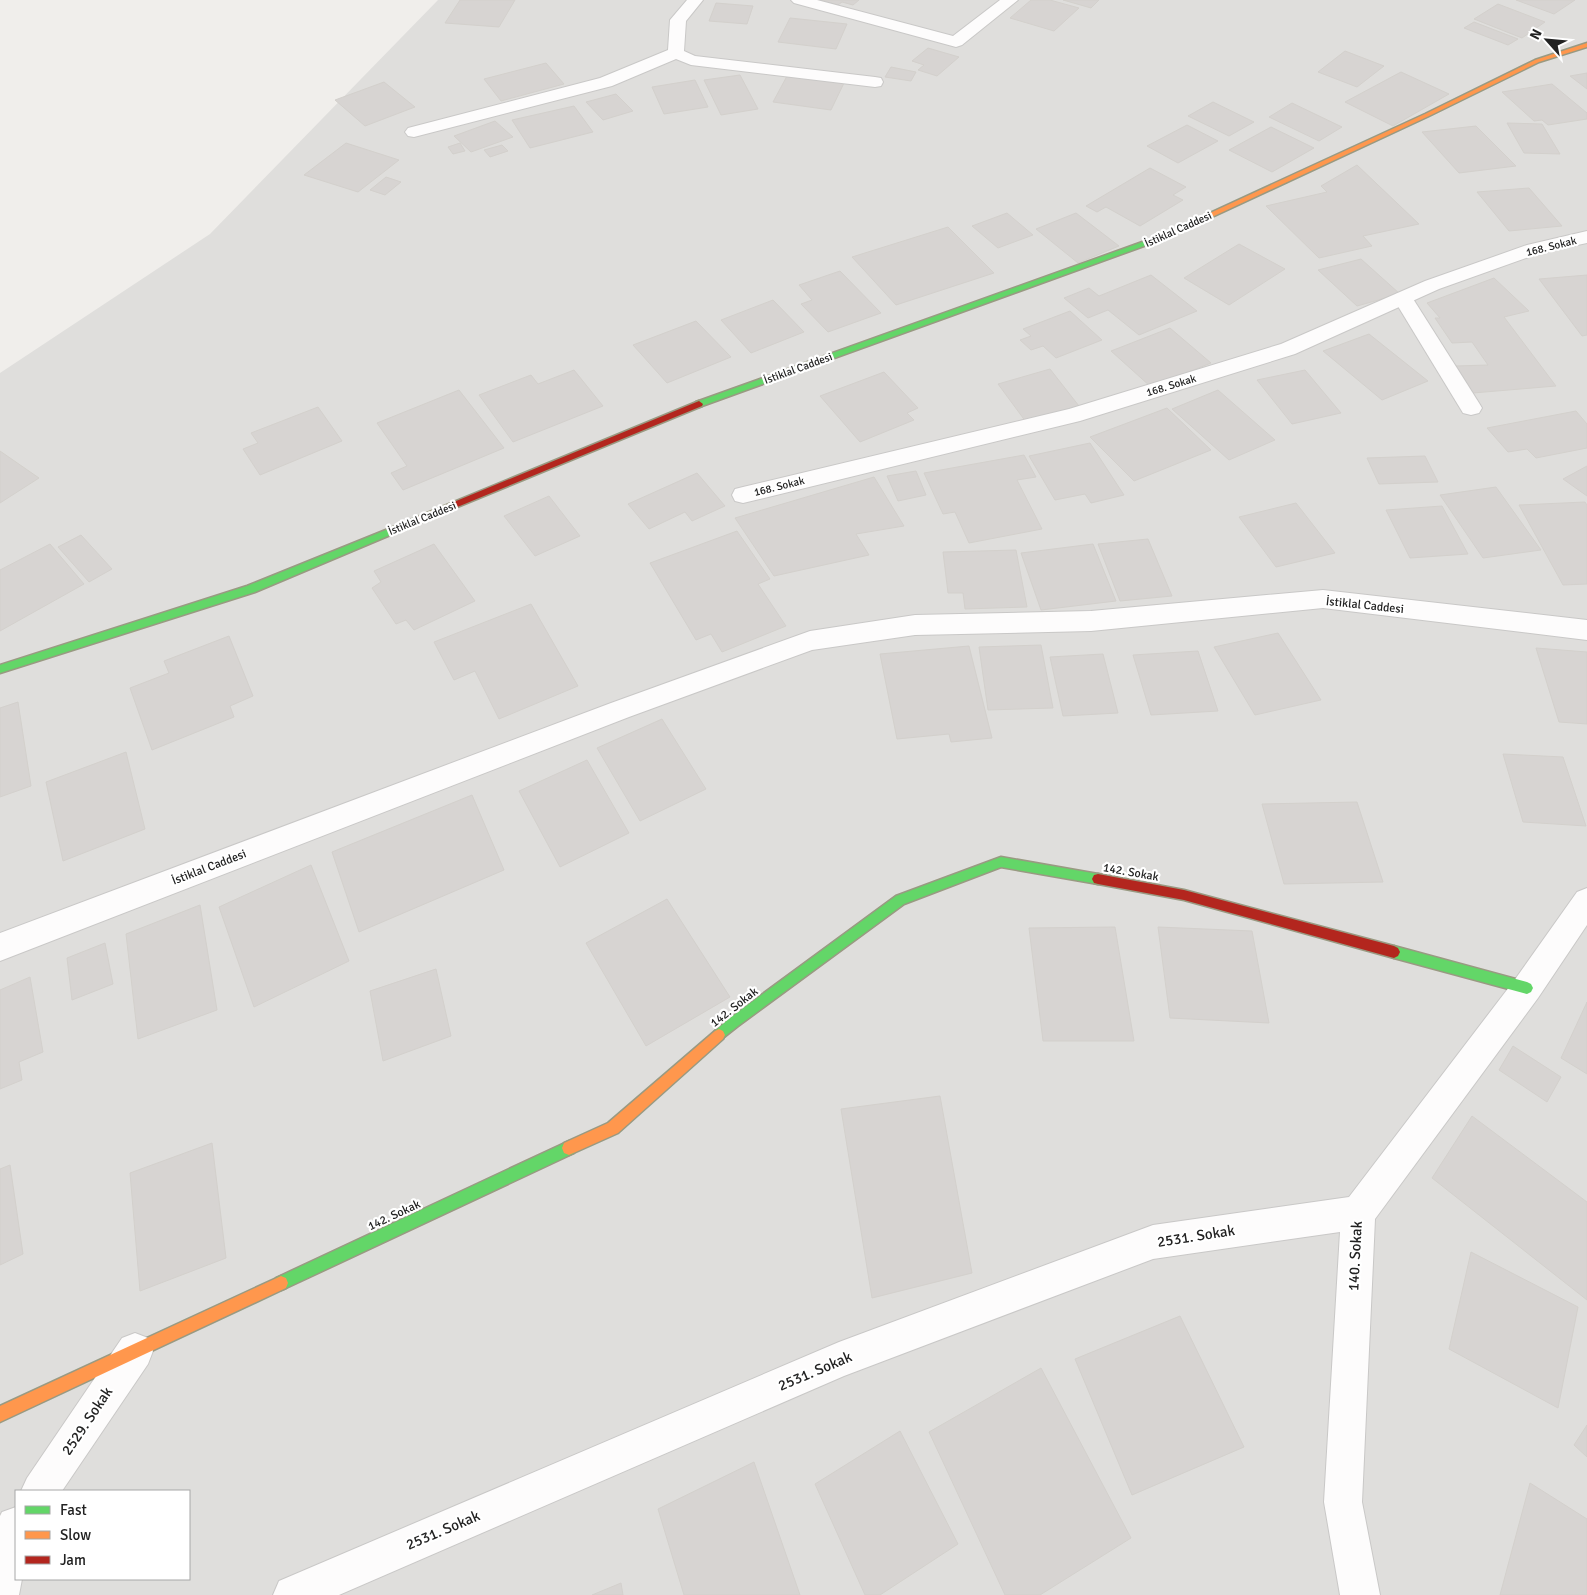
<svg xmlns="http://www.w3.org/2000/svg" width="1587" height="1595" viewBox="0 0 1587 1595" font-family="Signika,sans-serif">
<style>
.residential{fill:#dfdedc;fill-rule:evenodd}
.building{fill:#d7d4d2;stroke:#d3d0cc}
.lines{fill:none;stroke-linecap:round;stroke-linejoin:round}
.lane-casing{stroke:#c9c8c7;stroke-width:2}
.street-casing{stroke:#c9c8c7;stroke-width:2}
.fast-casing{stroke:#999a82;stroke-width:3}
.slow-casing{stroke:#999a82;stroke-width:3}
.jam-casing{stroke:#999a82;stroke-width:3}
.lane{fill:#fdfcfc;fill-rule:evenodd}
.street{fill:#fdfcfc;fill-rule:evenodd}
.fast{fill:#63d668;fill-rule:evenodd}
.slow{fill:#ff974d;fill-rule:evenodd}
.jam{fill:#b3261e;fill-rule:evenodd}
.labels{text-anchor:middle;stroke-width:4.5;stroke-linejoin:round;paint-order:stroke}
.far-street-label{font-size:11px;fill:#222;stroke:#fff}
.street-label{font-size:12px;fill:#222;stroke:#fff}
.near-street-label{font-size:15px;fill:#222;stroke:#fff}
</style>
<rect width="100%" height="100%" fill="#f0eeeb"/>
<path class="residential" d="M438,0H1587V1595H0V373L210,234ZM16,1491H189V1579H16Z"/>
<path class="building" d="M460,0H515L499,27L445,23Z
M821,0H859L853,5L842,2L838,5Z
M1031,0H1050L1079,8L1054,31L1010,18Z
M1063,0H1099L1091,8Z
M1516,0H1575L1554,14Z
M716,3L753,6L747,24L709,21Z
M1498,4L1545,22L1522,38L1474,19Z
M790,18L847,24L836,49L778,42Z
M1474,22L1518,39L1508,45L1464,28Z
M928,48L959,57L937,76L918,70L924,65L912,61Z
M1345,51L1384,66L1357,87L1318,72Z
M546,63L564,84L501,101L484,79Z
M891,67L916,72L911,81L885,77Z
M1401,72L1449,94L1393,126L1345,102Z
M1587,73V89L1570,76Z
M740,75L758,109L721,115L704,80Z
M787,76L844,83L831,110L773,102Z
M695,80L708,107L664,114L652,87Z
M384,82L415,107L365,126L335,100Z
M1552,84L1587,113V119L1548,125L1542,120L1534,121L1502,92Z
M616,94L633,111L603,120L586,102Z
M1213,102L1254,122L1229,136L1188,116Z
M1292,103L1342,127L1319,141L1269,117Z
M574,106L593,132L530,148L512,120Z
M495,121L513,137L471,152L454,136Z
M1507,123L1542,124L1560,154L1524,153Z
M1187,125L1218,141L1178,163L1147,146Z
M1476,126L1516,166L1459,173L1422,132Z
M1271,127L1314,148L1272,172L1229,150Z
M346,143L399,160L358,192L304,175Z
M460,143L465,151L453,154L448,147Z
M502,145L508,151L490,157L484,150Z
M1357,165L1419,224L1363,236L1372,246L1319,258L1266,206L1327,192L1321,186Z
M1150,168L1186,187L1173,195L1183,200L1140,226L1106,207L1097,212L1086,206Z
M386,177L401,182L385,195L370,190Z
M1529,188L1562,226L1509,231L1477,192Z
M1007,213L1033,235L998,248L972,226Z
M1076,213L1119,246L1078,263L1036,229Z
M948,227L994,273L896,305L852,257Z
M1239,244L1285,269L1229,305L1184,278Z
M1361,259L1400,294L1357,306L1318,270Z
M840,271L881,313L828,332L801,304L812,300L799,285Z
M1151,275L1197,311L1139,335L1108,310L1088,318L1064,298L1089,288L1099,296Z
M1587,275V335L1582,336L1539,279Z
M1494,278L1529,311L1504,317L1556,386L1473,393L1456,366L1488,365L1472,342L1452,343L1435,318H1440L1427,303Z
M773,300L804,332L751,353L721,320Z
M1070,311L1102,340L1056,358L1043,346L1031,350L1020,340L1031,336L1023,329Z
M696,321L731,357L667,383L633,345Z
M1170,328L1211,363L1151,387L1111,351Z
M1369,334L1428,381L1382,400L1323,351Z
M1050,369L1079,406L1026,422L998,384Z
M574,370L603,406L513,442L479,395L531,375L538,384Z
M1305,370L1341,413L1292,424L1257,380Z
M884,372L918,408L907,413L914,420L860,442L820,396Z
M459,390L504,448L403,490L391,473L407,466L377,423Z
M1218,390L1275,440L1229,460L1172,409Z
M318,407L342,441L260,475L243,449L258,443L251,433Z
M1167,408L1211,450L1134,481L1090,437Z
M1576,411L1587,424V448L1536,458L1527,449L1508,452L1487,428Z
M1090,443L1124,495L1091,503L1085,494L1055,500L1029,456Z
M0,451L39,478L0,503Z
M1024,455L1036,477L1017,480L1042,529L969,543L955,512L943,514L924,473Z
M1425,456L1438,482L1379,484L1367,458Z
M1587,466V496L1563,479Z
M916,471L926,495L898,501L887,476Z
M697,473L725,506L692,521L685,512L649,529L628,504Z
M874,477L904,526L856,534L869,555L774,576L735,518Z
M1496,487L1541,550L1483,558L1440,495Z
M549,496L580,536L535,556L504,516Z
M1585,502L1587,505V584L1563,585L1519,505Z
M1296,503L1335,553L1276,567L1239,517Z
M1442,506L1468,554L1410,558L1386,510Z
M737,531L770,579L758,584L786,626L722,652L711,634L696,640L650,563Z
M81,535L112,569L89,582L58,547Z
M1148,539L1172,596L1120,601L1098,544Z
M50,544L84,584L0,631V570Z
M434,544L475,601L414,630L406,620L396,624L372,588L381,582L374,571Z
M1093,544L1116,601L1041,610L1021,553Z
M1016,550L1027,607L965,609L963,593H948L943,552Z
M531,604L578,686L499,719L475,671L454,680L434,642Z
M1278,633L1321,700L1255,715L1214,647Z
M229,636L253,696L230,706L234,717L152,750L130,688L169,673L164,661Z
M1041,645L1053,708L988,710L979,647Z
M969,646L992,738L951,742L949,734L897,739L880,654Z
M1536,648L1587,652V724L1559,722Z
M1198,651L1218,711L1151,715L1133,655Z
M1103,654L1118,713L1063,716L1050,657Z
M18,702L31,786L0,797V708Z
M662,719L706,789L640,821L597,748Z
M126,752L145,829L63,861L46,782Z
M1503,754L1563,757L1586,826L1523,822Z
M587,760L629,833L560,867L519,791Z
M472,795L504,870L359,932L332,852Z
M1357,802L1383,882L1284,884L1262,804Z
M311,865L349,961L254,1007L219,907Z
M667,899L730,997L646,1046L586,943Z
M200,905L217,1010L138,1039L126,934Z
M1115,927L1134,1041H1043L1029,928Z
M1158,927L1252,931L1269,1023L1170,1018Z
M105,943L113,984L72,1000L67,958Z
M436,969L451,1036L383,1061L370,991Z
M30,977L43,1052L19,1062L22,1080L0,1089V990Z
M1587,1002V1074L1561,1058Z
M1513,1046L1561,1077L1547,1102L1499,1070Z
M940,1096L972,1273L872,1298L841,1109Z
M1472,1116L1587,1202V1300L1432,1178Z
M212,1143L226,1258L140,1291L130,1173Z
M10,1165L23,1254L0,1265V1169Z
M1471,1252L1578,1307L1558,1408L1449,1349Z
M1180,1316L1244,1447L1132,1495L1075,1359Z
M1041,1368L1131,1538L1040,1595H1005L929,1432Z
M1587,1425V1457L1574,1445Z
M900,1431L958,1544L880,1595H865L815,1484Z
M754,1462L800,1595H684L658,1509Z
M1530,1483L1587,1519V1595H1500Z
M621,1583L623,1595H592Z"/>
<g class="lines">
<g class="lane-casing">
<path id="lane" d="M1403,292L1410,294L1479,403L1482,408L1479,413L1471,415L1463,413L1393,298L1396,294Z"/>
</g>
<g class="street-casing">
<path id="street" d="M687,0H703L686,21L684,51L695,56L875,77L881,78L883,82L881,86L875,87L691,65L676,59L612,86L414,137L408,136L405,132L408,128L600,78L668,50L670,20Z
M791,0H817L953,36L1000,0H1018L962,45L956,47L794,3Z
M1587,231V243L1540,253L1439,289L1295,354L1080,421L743,503L735,501L732,495L735,489L743,487L1069,409L1281,344L1425,281L1527,245Z
M1323,590L1587,620V640L1323,608L1091,631L915,635L812,650L629,717L0,961V933L611,703L810,631L915,615L1091,611Z
M1587,888V925L1538,998L1375,1219L1362,1502L1380,1595H1340L1324,1502L1340,1232L1153,1259L844,1376L339,1595H273L279,1581L839,1342L1153,1225L1349,1197L1516,978L1577,892Z
M135,1333L148,1338L153,1351L148,1364L62,1491H21L27,1478L122,1338Z
M16,1507V1579H22L19,1595H0V1516L2,1512Z"/>
</g>
<g class="fast-casing">
<path id="fast" d="M1148,240L1155,242L702,406L699,407L695,404L696,402Z
M418,517L421,518V522L255,592L0,673V665L247,586Z
M1001,857L1098,874L1102,875L1104,879L1102,883L1098,884L1001,867L904,904L738,1026L719,1041L715,1039L713,1035L715,1031L730,1018L896,896Z
M1394,946L1527,982L1531,984L1533,988L1531,992L1527,994L1394,958L1390,956L1388,952L1390,948Z
M569,1141L574,1143L576,1148L574,1153L286,1288L281,1290L276,1288L274,1283L276,1278Z"/>
</g>
<g class="slow-casing">
<path id="slow" d="M1587,43V47L1539,62L1429,116L1154,244L1147,242L1425,114L1535,60Z
M719,1029L723,1031L725,1035L723,1039L618,1133L569,1155L564,1153L562,1148L564,1143L608,1123L715,1031Z
M281,1276L286,1278L288,1283L286,1288L0,1422V1406Z"/>
</g>
<g class="jam-casing">
<path id="jam" d="M699,401L703,404L702,406L421,522H415L413,520L415,518Z
M1098,874L1184,890L1394,946L1398,948L1400,952L1398,956L1394,958L1184,900L1098,884L1094,883L1092,879L1094,875Z"/>
</g>
<use href="#lane" class="lane"/>
<use href="#street" class="street"/>
<use href="#fast" class="fast"/>
<use href="#slow" class="slow"/>
<use href="#jam" class="jam"/>
</g>
<g class="labels">
<g class="far-street-label">
<text transform="translate(1178 229) rotate(-24)" y="4">İstiklal Caddesi</text>
<text transform="translate(1551 246) rotate(-14)" y="4">168. Sokak</text>
<text transform="translate(798 368) rotate(-20)" y="4">İstiklal Caddesi</text>
<text transform="translate(1171 385) rotate(-17)" y="4">168. Sokak</text>
<text transform="translate(779 486) rotate(-14)" y="4">168. Sokak</text>
<text transform="translate(422 518) rotate(-22)" y="4">İstiklal Caddesi</text>
</g>
<g class="street-label">
<text transform="translate(1365 605) rotate(6)" y="4">İstiklal Caddesi</text>
<text transform="translate(209 867) rotate(-21)" y="4">İstiklal Caddesi</text>
<text transform="translate(1131 872) rotate(10)" y="4">142. Sokak</text>
<text transform="translate(734 1007) rotate(-38)" y="4">142. Sokak</text>
<text transform="translate(394 1215) rotate(-25)" y="4">142. Sokak</text>
</g>
<g class="near-street-label">
<text transform="translate(1196 1236) rotate(-9)" y="5">2531. Sokak</text>
<text transform="translate(1355 1256) rotate(-87)" y="5">140. Sokak</text>
<text transform="translate(815 1371) rotate(-23)" y="5">2531. Sokak</text>
<text transform="translate(87 1421) rotate(-56)" y="5">2529. Sokak</text>
<text transform="translate(443 1530) rotate(-23)" y="5">2531. Sokak</text>
</g>
</g>
<rect x="15" y="1490" width="175" height="90" fill="#ffffff" stroke="#a7a7a7"/>
<rect x="25" y="1506" width="25" height="8" fill="#63d668" stroke="#a7a7a7"/>
<text x="60" y="1515" font-size="15" fill="#222222">Fast</text>
<rect x="25" y="1531" width="25" height="8" fill="#ff974d" stroke="#a7a7a7"/>
<text x="60" y="1540" font-size="15" fill="#222222">Slow</text>
<rect x="25" y="1556" width="25" height="8" fill="#b3261e" stroke="#a7a7a7"/>
<text x="60" y="1565" font-size="15" fill="#222222">Jam</text>
<g transform="translate(1547 40) rotate(297)" stroke="#ffffff" stroke-width="4" paint-order="stroke">
<path d="M0-4L9 19L0 12L-9 19Z" fill="#222222"/>
<text y="-8" font-size="14" font-weight="bold" text-anchor="middle" fill="#222222">N</text>
</g>
</svg>
